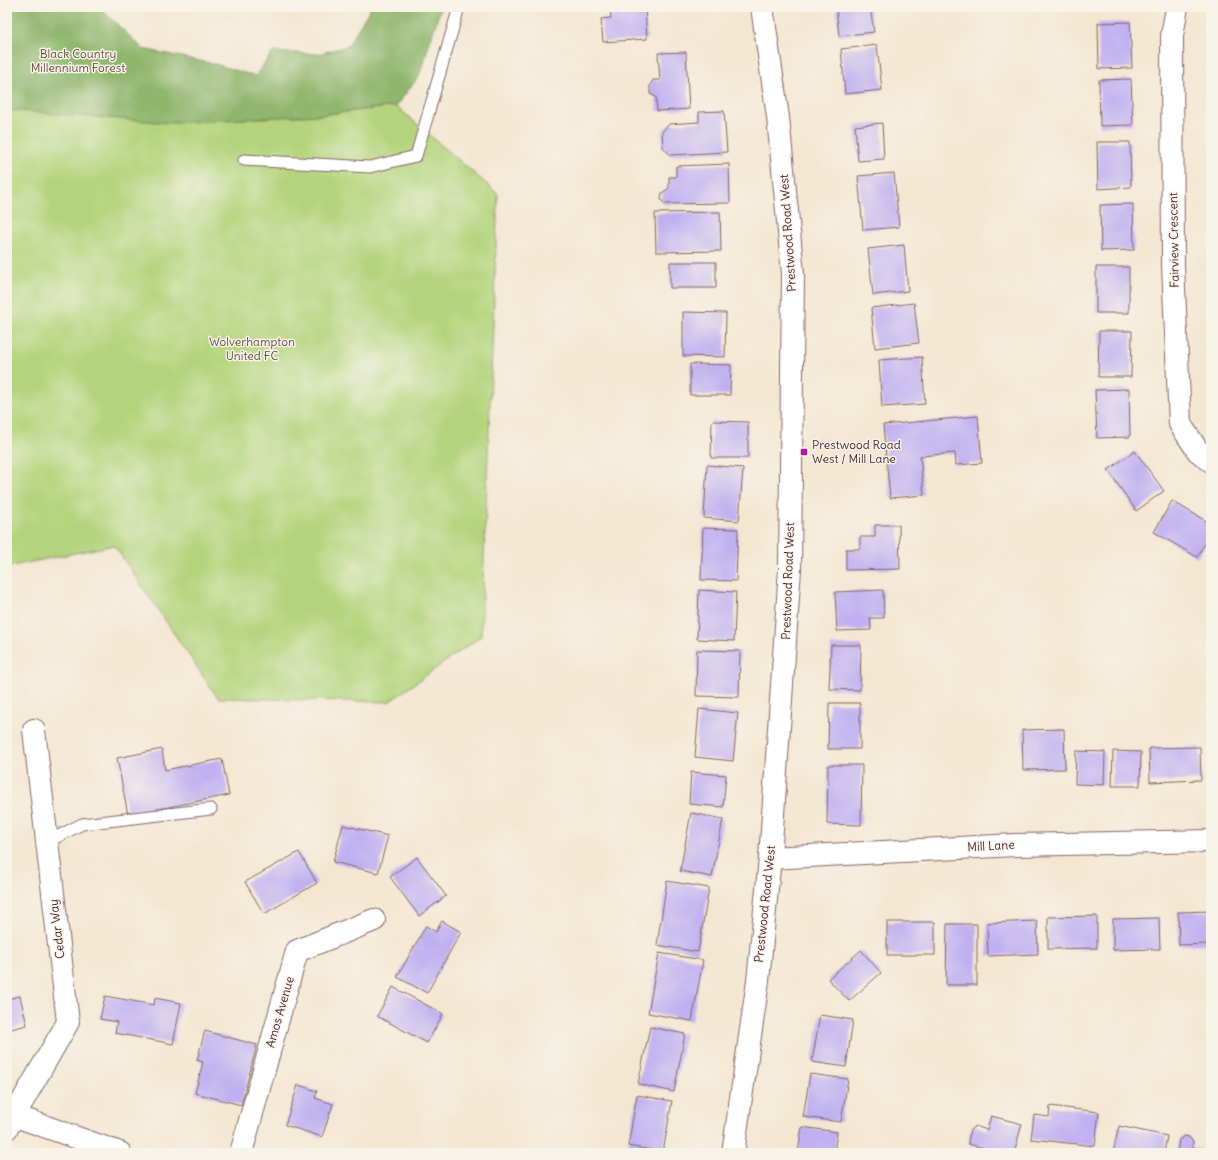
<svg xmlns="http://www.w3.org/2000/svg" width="1218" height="1160" viewBox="0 0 1218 1160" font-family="Delius,sans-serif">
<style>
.green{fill:#b3d47c;stroke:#7e7a54}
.forest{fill:#8eb66c;stroke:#6c6a4c}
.building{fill:#c0b0f1}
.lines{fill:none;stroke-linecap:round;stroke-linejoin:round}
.service-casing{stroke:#856565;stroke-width:13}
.minor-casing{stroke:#856565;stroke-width:24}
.tertiary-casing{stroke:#856565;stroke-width:24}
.secondary-casing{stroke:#856565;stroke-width:24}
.service{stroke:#fff;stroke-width:11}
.minor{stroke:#fff;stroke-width:22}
.tertiary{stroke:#fff;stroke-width:22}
.secondary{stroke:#fff;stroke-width:22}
.poi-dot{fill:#b5179e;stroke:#f7f3e8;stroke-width:1.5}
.labels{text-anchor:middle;stroke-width:3;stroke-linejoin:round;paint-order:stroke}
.park-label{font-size:12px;fill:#644c3f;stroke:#f7f3e8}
.street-label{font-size:12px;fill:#4a1f2b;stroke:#f7f3e8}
.poi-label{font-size:12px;fill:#4a1f2b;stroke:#f7f3e8;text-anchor:start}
</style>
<rect width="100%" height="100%" fill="#f7f3e8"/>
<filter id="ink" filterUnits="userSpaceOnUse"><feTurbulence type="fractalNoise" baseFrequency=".025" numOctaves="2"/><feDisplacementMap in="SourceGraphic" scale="8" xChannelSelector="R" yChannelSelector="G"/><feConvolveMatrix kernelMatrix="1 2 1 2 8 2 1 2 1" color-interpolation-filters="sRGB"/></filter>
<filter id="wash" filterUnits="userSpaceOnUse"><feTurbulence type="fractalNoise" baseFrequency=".012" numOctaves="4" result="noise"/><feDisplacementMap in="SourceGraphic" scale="16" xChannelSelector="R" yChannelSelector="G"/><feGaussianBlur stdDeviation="0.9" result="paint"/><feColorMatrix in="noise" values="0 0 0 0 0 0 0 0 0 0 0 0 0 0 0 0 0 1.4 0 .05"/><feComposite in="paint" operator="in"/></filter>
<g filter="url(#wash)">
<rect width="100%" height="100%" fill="#f3e7d1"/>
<path class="green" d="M7,84L319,115L396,106L498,194L481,636L389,702L218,698L114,545L7,567Z"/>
<path class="forest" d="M7,7H99L143,49L215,64L255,76L273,52L318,54L348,46L371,7H441L419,76L396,106L319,115L170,123L7,110Z"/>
<g id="blocks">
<path class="building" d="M610,7H645L647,39L603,42L601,19L611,18Z
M836,7H870L874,32L839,36Z
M1130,22L1132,68L1099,69L1098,23Z
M877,45L882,90L845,94L841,49Z
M686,52L689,109L657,111L656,97L650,94V85L653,80H660L658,53Z
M1131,79L1133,125L1100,126L1099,80Z
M724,111L727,152L670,155L663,147L662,132L669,124L699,122V112Z
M882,123L884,159L858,161L855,126Z
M1097,142H1130L1131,187L1098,189Z
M729,164L730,203L664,204L661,199L662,193L669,188V177H676V166Z
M894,173L899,227L863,230L858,176Z
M1133,204L1134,250L1101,251L1100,205Z
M720,212L721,251L656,252L655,213Z
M904,245L908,291L873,295L868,249Z
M670,262H716V288H670Z
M1096,267H1129V313H1096Z
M914,303L919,343L875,348L871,308Z
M683,312L726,313L725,357L683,356Z
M1099,331H1132L1131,377H1098Z
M922,357L925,404L882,407L879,360Z
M690,364L731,365L730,395H690Z
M1129,389L1130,437L1097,438L1095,390Z
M978,416L982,463L956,465L955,453L920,456L924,495L890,498L883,425Z
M712,421L748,422V458H711Z
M1135,451L1164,491L1136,511L1108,470Z
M707,465L743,468L739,521L704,518Z
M1172,501L1211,524V534L1197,557L1154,532Z
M875,525H899L900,569L846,570V549H860V537H875Z
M703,528L738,529L736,581L701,580Z
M699,590L736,592L734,641L697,639Z
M883,590L884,618H870L871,630L837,631L835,592Z
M831,645H861L860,690L829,689Z
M697,650L740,651L739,697L696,696Z
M829,703H860V749H828Z
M699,709L738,713L733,761L695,757Z
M1064,729L1065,769L1023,770L1022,730Z
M1200,747L1201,780L1150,782L1149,748Z
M162,749L165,770L222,759L229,795L128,815L117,758Z
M1076,751L1105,752L1104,785L1075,784Z
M1113,751L1141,752L1140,786H1112Z
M828,765H862L861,825L827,824Z
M691,772L726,775L723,807L689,804Z
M691,813L723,819L712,877L680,871Z
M343,825L388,836L378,873L333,862Z
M299,852L317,883L264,914L245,882Z
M417,857L446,896L419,916L390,877Z
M667,881L709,888L698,952L657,945Z
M1211,911V944L1179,945L1178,912Z
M1097,916V948L1048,949V917Z
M1159,918L1160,949L1113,950V919Z
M442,921L461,932L427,993L397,977L426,926L436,932Z
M1037,921L1038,954L988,956L987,923Z
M887,922H935V955H887Z
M947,924H977V985H946Z
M861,950L881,973L849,1001L828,979Z
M659,953L703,960L692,1021L648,1013Z
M393,987L443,1014L427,1043L377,1016Z
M20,996L27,1025L7,1030V999Z
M105,996L154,1005L155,998L181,1003L173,1044L115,1033L117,1022L100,1019Z
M820,1015L853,1020L846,1067L812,1062Z
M650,1027L685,1034L674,1092L638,1084Z
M205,1031L257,1045L241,1105L195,1093L203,1062L197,1060Z
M810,1074L848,1079L841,1122L803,1117Z
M298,1085L317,1091L315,1098L333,1104L322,1137L285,1125Z
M637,1095L672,1101L663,1152L628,1146Z
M1050,1106L1099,1112L1095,1146L1031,1139L1034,1115L1049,1117Z
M991,1116L1022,1124L1014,1153H1003L968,1144L970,1130L975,1126L987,1130Z
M1119,1126L1167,1136L1164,1153H1113Z
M802,1127L837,1132L834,1153H798Z
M1184,1136L1189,1137L1193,1142L1192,1148L1211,1151V1153H1177L1179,1140Z"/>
</g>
</g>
<g filter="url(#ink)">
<use href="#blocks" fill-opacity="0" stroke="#856565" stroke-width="1"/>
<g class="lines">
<g class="service-casing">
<path id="service" d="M244,160L370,167L416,156L459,7
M47,842L82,824L211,809"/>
</g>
<g class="minor-casing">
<path id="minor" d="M1177,7L1172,36L1173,265L1180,424L1198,451L1211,461
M770,858L1015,845L1211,841
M7,1128L68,1022L34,730
M241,1153L297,951L374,920"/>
</g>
<g class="tertiary-casing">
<path id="tertiary" d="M733,1153L758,981L770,858L790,569L793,274L778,117L762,7"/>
</g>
<g class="secondary-casing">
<path id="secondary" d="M7,1113L120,1153"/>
</g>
<use href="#service" class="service"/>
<use href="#minor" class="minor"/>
<use href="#tertiary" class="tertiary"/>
<use href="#secondary" class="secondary"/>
</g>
</g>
<rect class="poi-dot" x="800" y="448" width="8" height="8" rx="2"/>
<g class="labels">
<g class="park-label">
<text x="78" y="58">Black Country<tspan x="78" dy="14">Millennium Forest</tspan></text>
<text x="252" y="346">Wolverhampton<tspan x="252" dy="14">United FC</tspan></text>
</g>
<g class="street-label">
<text transform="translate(788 233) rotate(-94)" y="4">Prestwood Road West</text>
<text transform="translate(1174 240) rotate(-91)" y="4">Fairview Crescent</text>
<text transform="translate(788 581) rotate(-88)" y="4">Prestwood Road West</text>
<text transform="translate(991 846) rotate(-3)" y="4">Mill Lane</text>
<text transform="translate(765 904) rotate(-84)" y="4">Prestwood Road West</text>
<text transform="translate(57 929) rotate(-97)" y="4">Cedar Way</text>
<text transform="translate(280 1012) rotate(-74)" y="4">Amos Avenue</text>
</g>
<g class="poi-label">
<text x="812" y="449">Prestwood Road<tspan x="812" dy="14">West / Mill Lane</tspan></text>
</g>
</g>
<rect width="1218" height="1160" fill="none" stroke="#f7f3e8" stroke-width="24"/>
</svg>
